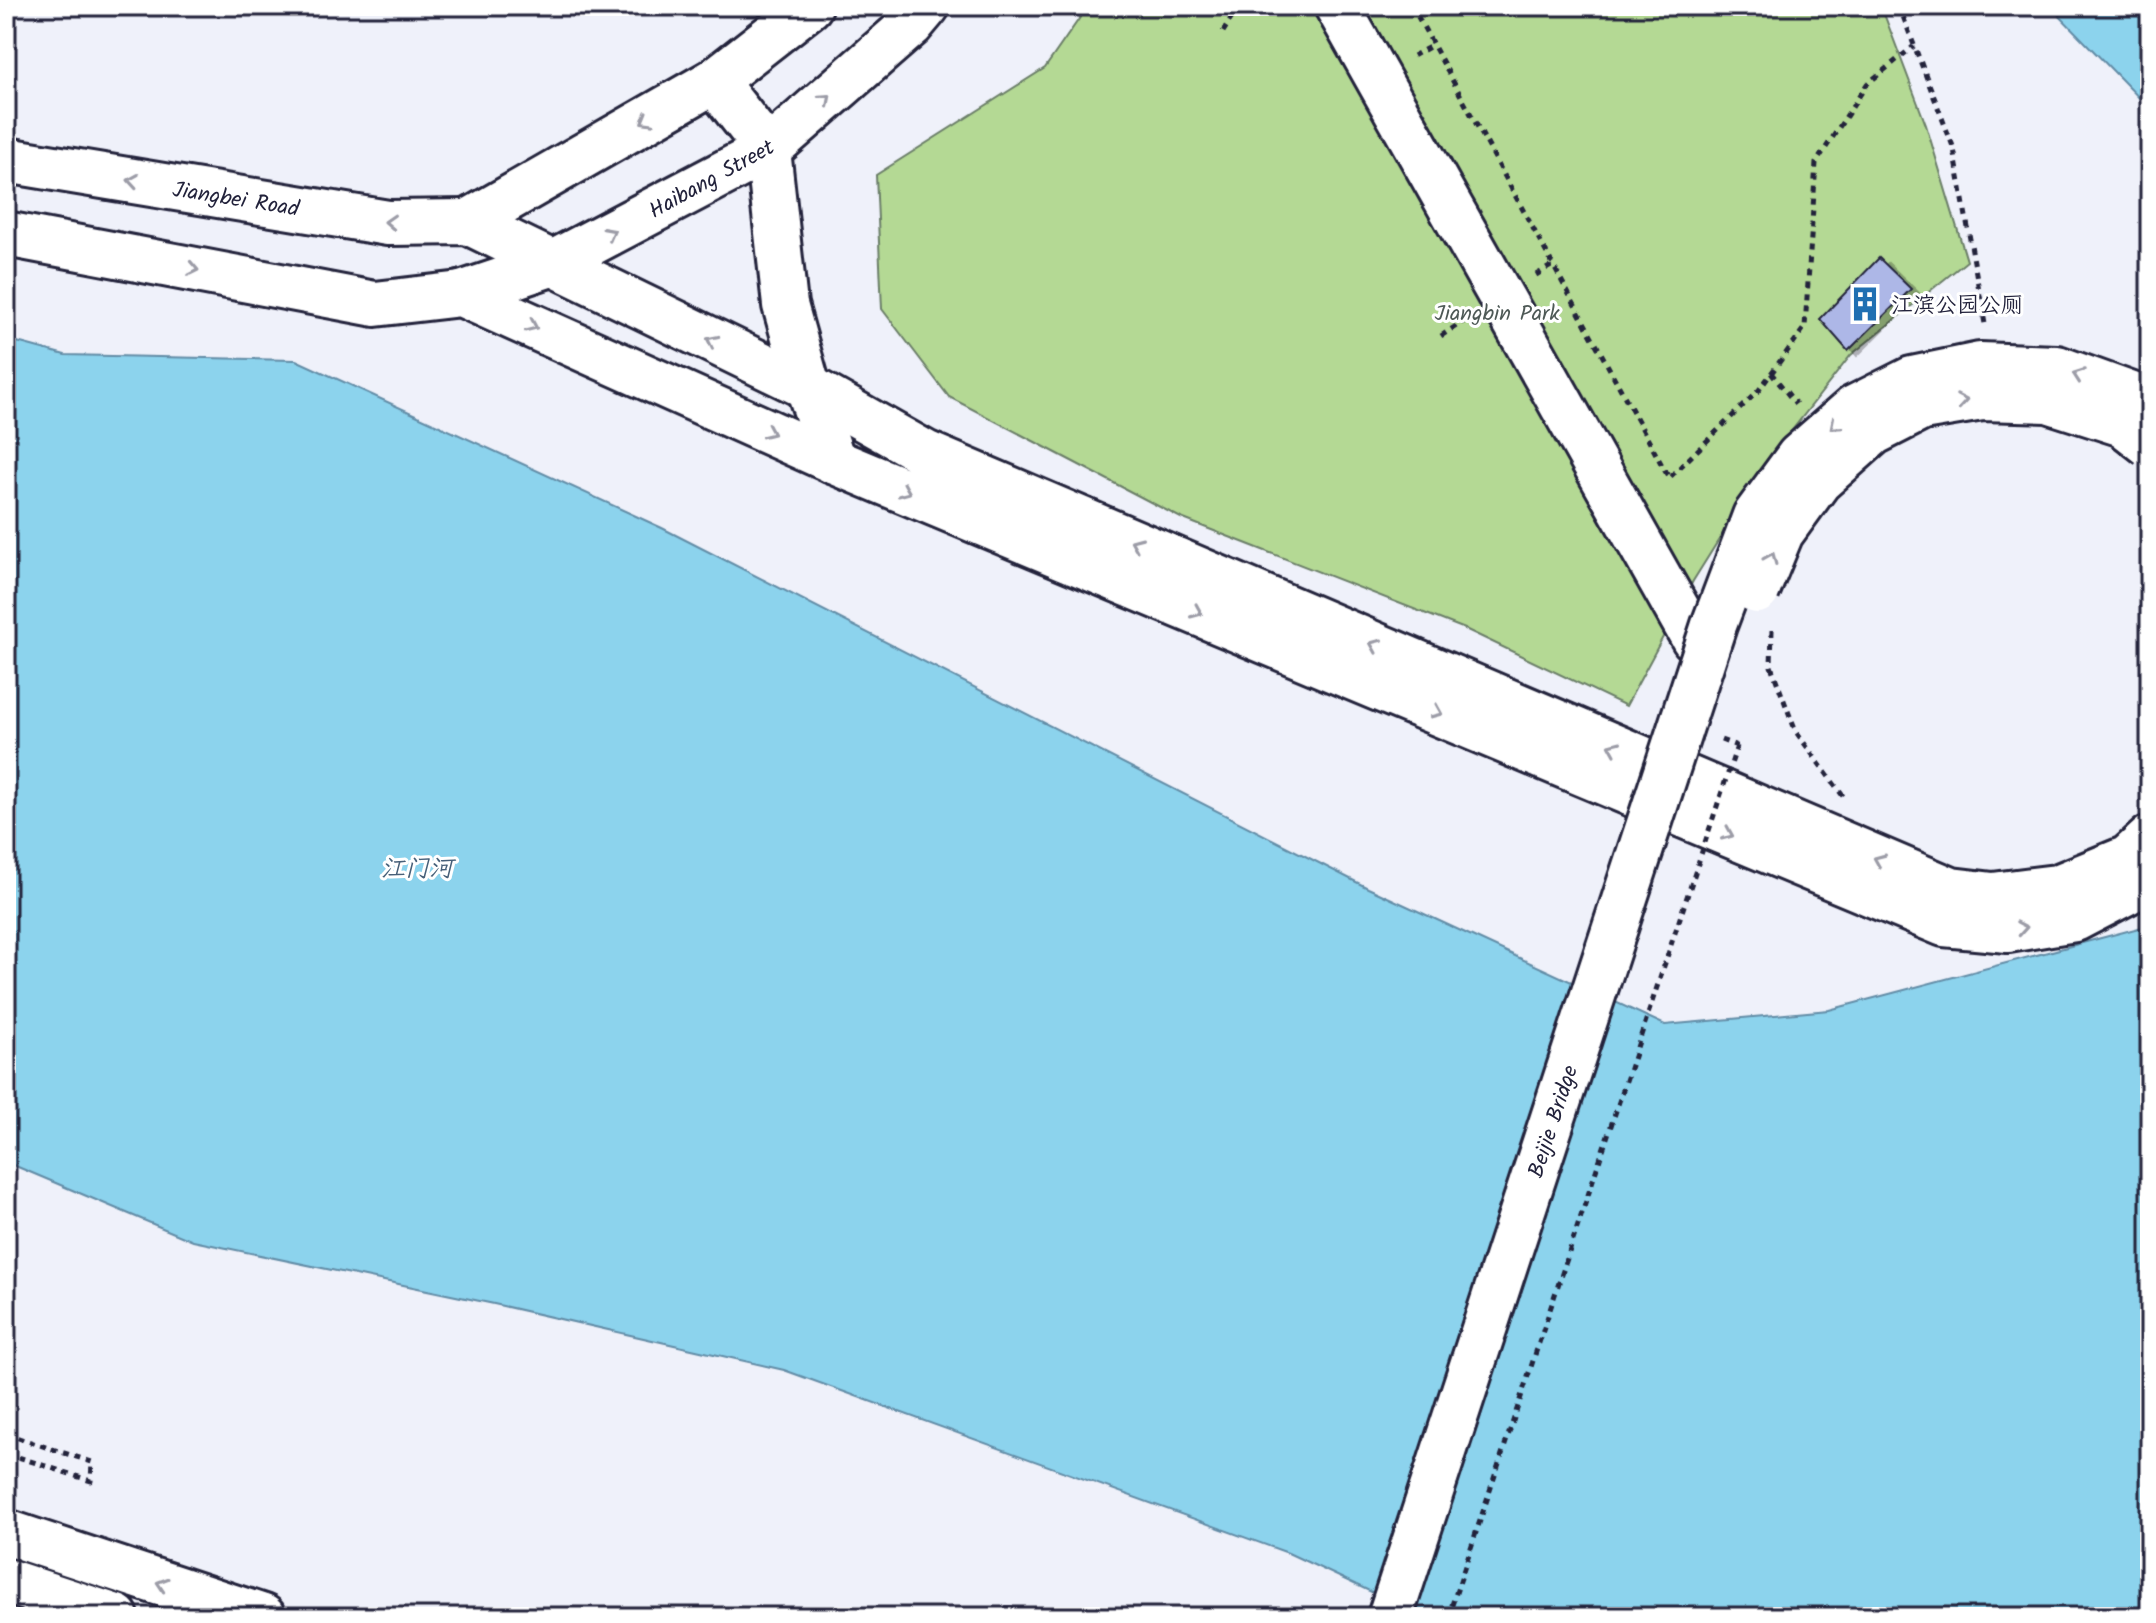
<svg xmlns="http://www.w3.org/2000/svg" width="2156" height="1623" viewBox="0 0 2156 1623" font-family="Kalam,'LXGW WenKai TC',sans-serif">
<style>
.green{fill:#b4d994;stroke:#6b7e68;stroke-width:2}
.water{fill:#8cd3ed;stroke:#628ca6;stroke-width:2}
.building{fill:#adb7e7;stroke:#22223b;stroke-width:2;filter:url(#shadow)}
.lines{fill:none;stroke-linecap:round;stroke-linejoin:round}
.minor-casing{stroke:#22223b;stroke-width:50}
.major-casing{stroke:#22223b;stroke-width:50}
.path{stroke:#22223b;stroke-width:5;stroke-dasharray:6 6;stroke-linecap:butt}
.minor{stroke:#fff;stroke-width:44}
.major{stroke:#fff;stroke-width:44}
.major-bridge-casing{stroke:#22223b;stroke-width:50;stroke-linecap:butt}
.path-bridge{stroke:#22223b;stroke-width:5;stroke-dasharray:6 6;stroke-linecap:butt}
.major-bridge{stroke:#fff;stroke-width:44}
.oneway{stroke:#9c9ca7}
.labels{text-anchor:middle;stroke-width:6;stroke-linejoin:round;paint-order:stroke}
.street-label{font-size:22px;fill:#22223b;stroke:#fff}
.poi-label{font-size:22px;fill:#22223b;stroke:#fff;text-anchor:start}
.park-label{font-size:22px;fill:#4e5956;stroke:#fff}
.water-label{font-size:24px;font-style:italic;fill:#476079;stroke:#fff}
</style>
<defs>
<filter id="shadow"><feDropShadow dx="9" dy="5" stdDeviation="0" flood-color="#0004"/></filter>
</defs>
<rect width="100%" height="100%" fill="#eff1fa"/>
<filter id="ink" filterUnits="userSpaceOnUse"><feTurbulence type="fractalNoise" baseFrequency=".0125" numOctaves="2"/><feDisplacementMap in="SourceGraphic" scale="16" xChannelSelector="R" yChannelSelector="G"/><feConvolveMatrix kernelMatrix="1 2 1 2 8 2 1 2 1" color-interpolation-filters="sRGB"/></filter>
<g filter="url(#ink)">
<path class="green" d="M1088,6H1881L1926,125L1967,261L1851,355L1768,461L1693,581L1626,706L1465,629L1181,518L949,397L882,309L876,175L1045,68Z"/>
<path class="water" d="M2050,6H2150V109Z
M6,339L65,355L296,360L662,528L1368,888L1665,1025L1829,1010L2150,925V1617H1425L1288,1553L784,1370L494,1304L193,1241L6,1162Z"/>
<path class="building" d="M1879,258L1911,289L1848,351L1820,319Z"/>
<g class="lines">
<g class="minor-casing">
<path id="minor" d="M1337,6L1694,639
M714,81L768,150L785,305L808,387L833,461
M468,222L714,81L810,6
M461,294L551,264L768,150L911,25L927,6"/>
</g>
<g class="major-casing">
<path id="major" d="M6,160L388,223L468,222L808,387L925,453L1951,890L1993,895L2057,887L2128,858L2150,838
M6,234L375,304L461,294L833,461L1944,924L2008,930L2075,919L2150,880
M6,1532L263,1617
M6,1581L116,1617"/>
</g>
<path class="path" d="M1412,6L1669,478L1759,390L1805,327L1816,163L1867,84L1914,46
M1899,6L1954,149L1985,324
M1223,32L1239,6
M1413,56L1433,45
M1536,275L1553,265
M1441,336L1467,319
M1771,373L1796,404
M1772,630L1771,666L1796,732L1843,796
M1721,740L1737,746
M6,1434L92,1462L91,1481L6,1453"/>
<use href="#minor" class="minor"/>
<use href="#major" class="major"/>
<g class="major-bridge-casing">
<path id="major-bridge" d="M1757,591L1781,533L1819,481L1873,433L1922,408L1982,398L2048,400L2123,424L2150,445
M1390,1617L1714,625L1755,516L1799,456L1854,408L1912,379L1980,365L2057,368L2140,398L2150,405"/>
</g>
<path class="path-bridge" d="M1448,1617L1737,746"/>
<use href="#major-bridge" class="major-bridge"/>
</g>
<defs><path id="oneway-chevron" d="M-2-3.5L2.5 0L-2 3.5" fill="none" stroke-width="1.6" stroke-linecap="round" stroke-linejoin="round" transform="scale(2)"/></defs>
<g class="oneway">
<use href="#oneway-chevron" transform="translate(826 99) rotate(-41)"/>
<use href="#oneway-chevron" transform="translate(646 120) rotate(150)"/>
<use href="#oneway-chevron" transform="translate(133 181) rotate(-171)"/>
<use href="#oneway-chevron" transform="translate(390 222) rotate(-177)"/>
<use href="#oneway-chevron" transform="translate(610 233) rotate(-28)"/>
<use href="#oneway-chevron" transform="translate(193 269) rotate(11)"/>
<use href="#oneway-chevron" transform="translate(532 326) rotate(24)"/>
<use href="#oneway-chevron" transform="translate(712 341) rotate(-154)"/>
<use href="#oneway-chevron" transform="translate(2078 375) rotate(-160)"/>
<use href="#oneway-chevron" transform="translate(1962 401) rotate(-10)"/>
<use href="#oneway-chevron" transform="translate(1835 425) rotate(139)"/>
<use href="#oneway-chevron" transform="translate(769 432) rotate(24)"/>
<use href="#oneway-chevron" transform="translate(905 491) rotate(23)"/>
<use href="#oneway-chevron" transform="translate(1136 543) rotate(-157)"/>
<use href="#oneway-chevron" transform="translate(1771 558) rotate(-67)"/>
<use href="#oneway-chevron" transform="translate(1197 612) rotate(23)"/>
<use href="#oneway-chevron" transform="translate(1375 645) rotate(-157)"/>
<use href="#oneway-chevron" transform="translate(1437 712) rotate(23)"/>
<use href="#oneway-chevron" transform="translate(1614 747) rotate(-157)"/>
<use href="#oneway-chevron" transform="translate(1728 834) rotate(23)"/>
<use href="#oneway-chevron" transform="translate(1879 860) rotate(-157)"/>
<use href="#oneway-chevron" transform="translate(2022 928) rotate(-10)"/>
<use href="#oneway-chevron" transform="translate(162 1584) rotate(-162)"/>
</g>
</g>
<defs>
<g id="building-bare" transform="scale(2.76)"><path d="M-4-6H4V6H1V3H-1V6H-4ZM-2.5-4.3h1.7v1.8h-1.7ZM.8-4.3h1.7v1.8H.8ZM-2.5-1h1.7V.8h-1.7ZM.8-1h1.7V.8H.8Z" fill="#1f6fb2" stroke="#fff" stroke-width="2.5" paint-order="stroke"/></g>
</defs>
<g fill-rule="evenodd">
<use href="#building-bare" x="1865" y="304"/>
</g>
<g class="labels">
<g class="street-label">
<text transform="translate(711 178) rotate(-29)" y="8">Haibang Street</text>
<text transform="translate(236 198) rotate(9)" y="8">Jiangbei Road</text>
<text transform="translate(1552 1121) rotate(-72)" y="8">Beijie Bridge</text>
</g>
<g class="poi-label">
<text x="1891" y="312">江滨公园公厕</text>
</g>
<g class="park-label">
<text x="1497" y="320">Jiangbin Park</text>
</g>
<g class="water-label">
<text x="417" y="876">江门河</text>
</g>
</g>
<rect width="2156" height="1623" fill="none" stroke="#fff" stroke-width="32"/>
<rect x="16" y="16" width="2124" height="1591" fill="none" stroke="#22223b" stroke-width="3" filter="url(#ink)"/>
</svg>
